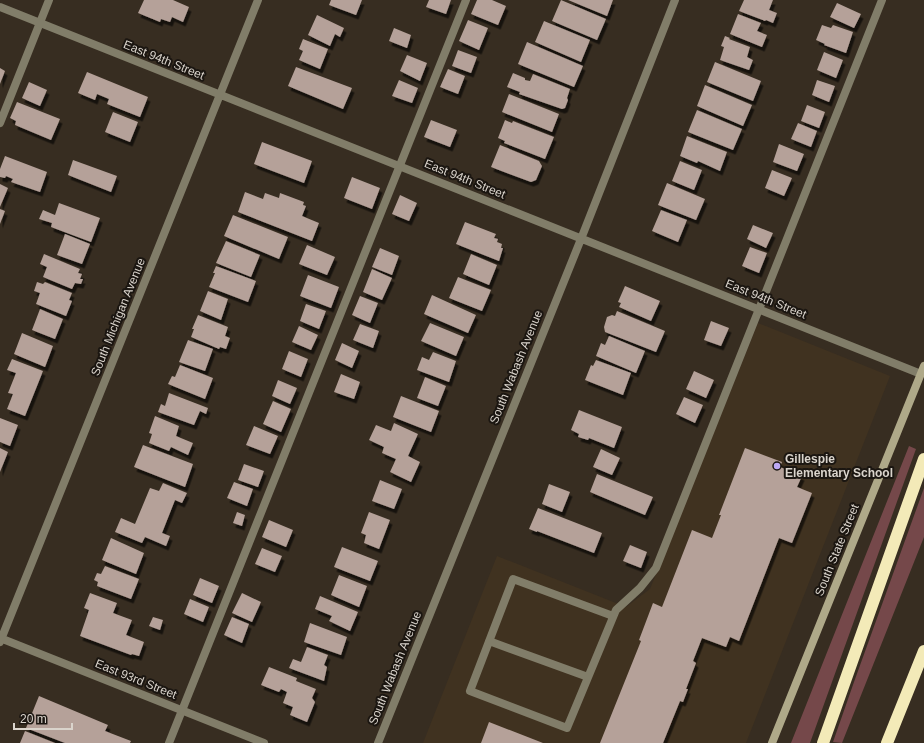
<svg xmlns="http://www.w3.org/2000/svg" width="924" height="743" viewBox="0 0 924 743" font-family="Arial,sans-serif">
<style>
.built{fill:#403220}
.green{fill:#75484a}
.building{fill:#b5a199;filter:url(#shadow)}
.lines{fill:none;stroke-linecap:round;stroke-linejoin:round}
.service{stroke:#817d69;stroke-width:8}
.minor{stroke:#817d69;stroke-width:8}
.secondary{stroke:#afa989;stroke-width:8}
.motorway{stroke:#f3eab8;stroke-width:12}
.poi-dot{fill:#bda9f5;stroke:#1b1611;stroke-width:1.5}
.labels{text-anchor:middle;stroke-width:4;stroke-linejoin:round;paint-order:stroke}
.street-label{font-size:12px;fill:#dad4cc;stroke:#1b1611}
.poi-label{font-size:12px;font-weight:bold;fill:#dad4cc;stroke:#1b1611;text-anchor:start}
</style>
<defs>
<filter id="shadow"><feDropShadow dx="2.5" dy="4.5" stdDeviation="0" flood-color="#0009"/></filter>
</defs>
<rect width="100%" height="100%" fill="#372d21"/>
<path class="built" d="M758,323L890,376L746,743H423L497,556L626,607L650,589Z"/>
<path class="green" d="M909,446L916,449L810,743H791Z
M924,488V537L842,743L833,742L854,682Z"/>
<path class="building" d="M144,0H173L189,7L183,22L172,17L170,22L161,19L160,22L138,13Z
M331,0H362L356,15L329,5Z
M429,0H451L446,14L426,7Z
M477,0H492L506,6L498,25L471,14Z
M561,0L606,19L597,40L552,21Z
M568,0H613L607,16Z
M744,0H773L769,10L777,13L773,23L766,20L765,21L739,11Z
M837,3L861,14L854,28L830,17Z
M738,14L761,23L757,31L767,35L762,47L730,34Z
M317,15L344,28L340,37L335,34L330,46L308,35Z
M468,20L488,28L479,50L459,41Z
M544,21L590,40L581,62L535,42Z
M822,25L831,28L833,25L853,32L846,53L824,45L825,44L816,40Z
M394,28L411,35L407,48L389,41Z
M725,36L730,38L729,39L750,47L747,57L753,60L749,70L720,60L724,47L721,46Z
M303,39L328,49L320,69L299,60L303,51L299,49Z
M527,42L583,66L574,87L518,64Z
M458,50L477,57L471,73L452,66Z
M824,52L843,60L836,78L817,70Z
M407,55L427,63L420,81L400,71Z
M715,62L761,81L753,101L707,82Z
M296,67L352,88L343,109L288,86Z
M0,68L5,71L0,84Z
M448,69L465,76L458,94L440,87Z
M87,72L148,97L140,117L107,104L109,99L97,94L95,100L78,93Z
M513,73L525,78V80L530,81L533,74L570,89L567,98L568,100L565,108L562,109L519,94L520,92L507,87Z
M399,80L418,88L412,103L392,96Z
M817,80L835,86L829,102L812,95Z
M29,82L47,90L40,106L22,98Z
M705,85L752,105L743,126L697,106Z
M509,94L559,114L552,132L502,112Z
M17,102L60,119L51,140L15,125L16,121L10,118Z
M807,105L825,112L819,128L801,121Z
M697,110L742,129L733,150L688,132Z
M113,112L138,122L130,142L105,132Z
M431,120L457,130L450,147L424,137Z
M505,120L512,123L513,121L554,137L545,159L504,143L505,141L498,138Z
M798,123L817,131L811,147L791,139Z
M687,136L727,152L720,171L698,161L697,163L680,156Z
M262,142L312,161L304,183L254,164Z
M779,144L804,154L797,171L773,162Z
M500,145L539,161L542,166L536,180L531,182L491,167Z
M5,156L47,172L40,192L11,182L13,179L6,176L5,178L0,177V169Z
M73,160L117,176L111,192L68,175Z
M680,161L702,170L694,190L672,181Z
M772,170L792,178L784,196L765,188Z
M352,177L380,188L372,209L344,198Z
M667,183L705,199L696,220L658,205Z
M0,184L8,188L0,207Z
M245,192L263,199L265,193L279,198L280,193L304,202L303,205L306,206L302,216L319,223L312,241L238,212Z
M400,195L417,203L409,221L392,214Z
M59,203L100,218L91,242L51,227L52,223L39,219L43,210L55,215Z
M0,209L5,211L0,224Z
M661,210L687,220L678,242L652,231Z
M233,215L288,237L279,259L224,236Z
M465,222L496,234L494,238L498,239L497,242L502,244L501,248H503L499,261L456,244Z
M753,225L773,233L766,248L747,239Z
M65,234L90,244L82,264L57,255Z
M226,241L260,255L251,277L216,263Z
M307,245L335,257L327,275L299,264Z
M750,247L767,253L759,273L742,266Z
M380,248L399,256L392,275L372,267Z
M44,254L80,269L78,273L82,274L80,279H83L81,284L75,283L72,289L43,277L47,267L40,264Z
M471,254L497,265L489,285L463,274Z
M216,266L256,281L248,302L209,287L215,273H213Z
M372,269L392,278L382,300L363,292Z
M308,275L339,287L331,308L300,296Z
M458,277L491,290L482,311L449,298Z
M37,282L43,284L45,282L72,293L69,300L72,301L66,316L36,304L40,293L34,291Z
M625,286L660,301L651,321L619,307L621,303L618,302Z
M208,291L228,299L221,320L200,311Z
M432,295L476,315L468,333L424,314Z
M360,296L378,303L370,323L352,315Z
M306,304L326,311L319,329L300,321Z
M40,309L63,319L55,339L32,330Z
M617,311L665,331L656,352L605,332L604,327L607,317L612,315L615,316Z
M198,315L228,327L225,336L230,338L226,349L220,347L219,349L191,337L194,329H192Z
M711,321L729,328L721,346L704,340Z
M430,323L464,337L456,356L421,341Z
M360,324L379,331L373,348L353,340Z
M299,326L318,335L311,350L292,342Z
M22,333L53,346L45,367L14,354Z
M609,336L645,351L636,373L596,356L601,343L605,345Z
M188,340L213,349L205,371L179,362Z
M342,343L359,351L352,368L335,360Z
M289,351L308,359L301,377L282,369Z
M433,352L456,361L449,382L417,370L422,357L429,360Z
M12,359L43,371L25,416L7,409L13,394L8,393L16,373L7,370Z
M596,360L631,373L623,395L585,380L591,365L593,366Z
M180,365L213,378L205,399L168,384L172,376L175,377Z
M694,371L714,380L706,398L686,389Z
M341,374L360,382L354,399L334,392Z
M425,377L446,386L438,406L417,398Z
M278,380L297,388L290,404L272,396Z
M169,393L208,408L206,414L200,411L194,425L158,412L161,404L165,406Z
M401,396L439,411L431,432L393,417Z
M684,397L703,405L695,423L676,414Z
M273,401L291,409L281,432L263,424Z
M579,410L622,427L614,448L589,438L588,440L578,437L579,434L571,430Z
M155,416L179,426L176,436L193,443L188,455L171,447L169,451L149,443L152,434L149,433Z
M0,418L18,425L10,446L0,442Z
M394,423L418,434L408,456L420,462L411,482L390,472L396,459L382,453L384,447L369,440L376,425L391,431Z
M254,426L278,436L270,454L246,445Z
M143,445L193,464L185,487L134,467Z
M0,448L8,452L0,472Z
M745,448L782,462L780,467L802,476L797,487L812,493L792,543L779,538L739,641L730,637L726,647L702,638L693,661L696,663L686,689H688L683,702L680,701L663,743H600L641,641L639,640L653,603L662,607L692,530L712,538L721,515H719Z
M601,449L620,458L612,475L593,467Z
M244,464L264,471L258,487L238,480Z
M597,474L653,497L645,515L590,492Z
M380,480L402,489L394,509L372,501Z
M234,482L253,489L247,506L227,498Z
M163,483L187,493L182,503L175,500L162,533L170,536L166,546L145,537L142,543L115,532L121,518L135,524L150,488L159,491Z
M549,484L570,492L562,512L542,504Z
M538,508L602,533L594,553L537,531V532L529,529Z
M237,512L245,515L242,526L233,523Z
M369,512L390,520L379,549L364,543L366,535L361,533Z
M269,520L293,530L286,547L262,537Z
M111,538L144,553L136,574L102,560Z
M630,545L647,552L641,568L623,561Z
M342,547L378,561L370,581L334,567Z
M262,548L282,556L275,572L255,564Z
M105,566L139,579L131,599L97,586L98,582L94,580L97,573L101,574Z
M339,575L367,586L359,607L331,595Z
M200,578L219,586L212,603L193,595Z
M90,593L117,603L113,613L132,620L126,635L144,642L139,656L132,654L131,655L80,636L89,610L84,608Z
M242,593L261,602L252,622L232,613Z
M320,596L358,612L350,631L329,621L332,616L315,609Z
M190,599L209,607L203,622L184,614Z
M153,617L163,620L160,630L149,626Z
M232,617L249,624L242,643L224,635Z
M310,623L347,637L341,655L304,642Z
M307,647L328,655L324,665L327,667L324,681L289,668L293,659L301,662Z
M269,667L297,678L296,681L316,689L312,698L315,702L307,722L290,715L293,707L283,703L287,692L281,689L279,692L261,685Z
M39,696L108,725L105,731L131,741L130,743H65L26,728Z
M489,722L543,743H481Z
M25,731L55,743H20Z"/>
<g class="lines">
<path class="service" d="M0,123L49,0
M613,616L513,579L470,691L567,728L616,610L640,588L656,568L882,0
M489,641L588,677
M169,743L466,0"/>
<path class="minor" d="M0,7L921,374
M0,638L264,743
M0,642L258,0
M378,743L581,239L675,0"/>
<path class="secondary" d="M772,743L924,366"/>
<path class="motorway" d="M823,743L924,459
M887,743L924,651"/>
</g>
<circle class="poi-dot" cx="777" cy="466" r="4"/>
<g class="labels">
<g class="street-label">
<text transform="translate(164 60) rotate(22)" y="4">East 94th Street</text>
<text transform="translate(465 179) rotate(22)" y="4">East 94th Street</text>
<text transform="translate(766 299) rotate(22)" y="4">East 94th Street</text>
<text transform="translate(118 317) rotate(-68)" y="4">South Michigan Avenue</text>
<text transform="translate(516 367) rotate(-68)" y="4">South Wabash Avenue</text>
<text transform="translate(837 550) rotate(-68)" y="4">South State Street</text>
<text transform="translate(395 668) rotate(-68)" y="4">South Wabash Avenue</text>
<text transform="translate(136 679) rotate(22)" y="4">East 93rd Street</text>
</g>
<g class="poi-label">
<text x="785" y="463">Gillespie<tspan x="785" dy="14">Elementary School</tspan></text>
</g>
</g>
<path d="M14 723v6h58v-6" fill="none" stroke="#dad4cc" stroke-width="2"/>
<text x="20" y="723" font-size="12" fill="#dad4cc" stroke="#1b1611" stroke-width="3" paint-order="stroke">20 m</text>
</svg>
